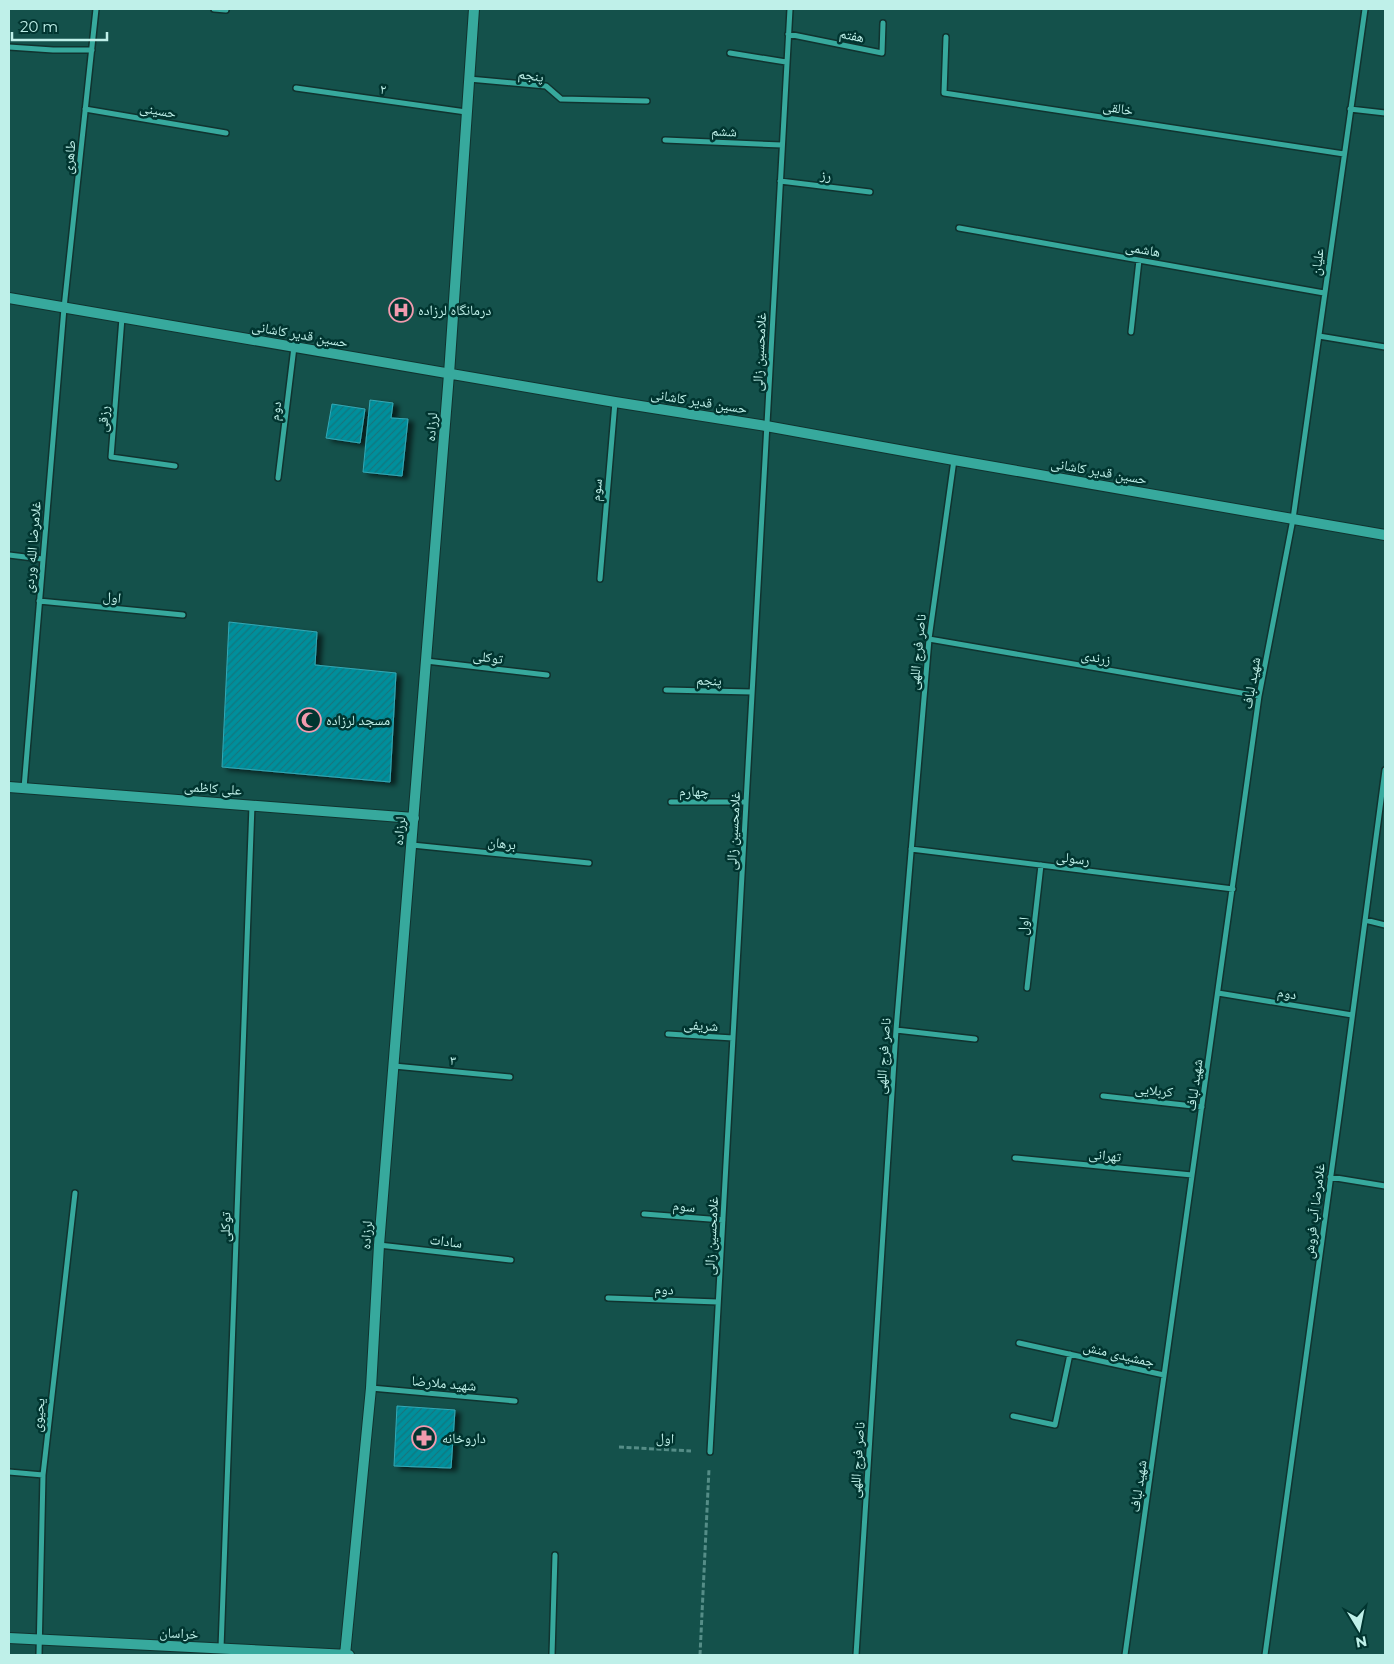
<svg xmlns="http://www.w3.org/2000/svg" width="1394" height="1664" viewBox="0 0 1394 1664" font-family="Montserrat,'Noto Naskh Arabic',sans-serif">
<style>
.building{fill:url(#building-hatch);stroke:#33a8b5;filter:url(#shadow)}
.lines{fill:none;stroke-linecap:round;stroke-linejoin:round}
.street-casing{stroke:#10332f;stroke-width:8}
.secondary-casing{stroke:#10332f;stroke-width:12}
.path{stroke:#558d87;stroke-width:3;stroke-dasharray:5 2.5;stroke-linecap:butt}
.street{stroke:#37a99d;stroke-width:5}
.secondary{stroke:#37a99d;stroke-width:10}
.labels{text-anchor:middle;stroke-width:5;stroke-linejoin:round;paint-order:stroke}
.street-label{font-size:14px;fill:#bff0e9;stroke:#013530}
.poi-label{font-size:14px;fill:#bff0e9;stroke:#013530;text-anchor:start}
</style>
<defs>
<pattern id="building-hatch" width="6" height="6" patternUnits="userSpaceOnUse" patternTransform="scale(1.25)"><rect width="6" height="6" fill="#008f9c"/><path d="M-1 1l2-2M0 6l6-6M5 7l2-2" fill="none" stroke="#14767e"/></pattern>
<filter id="shadow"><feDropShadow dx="5.5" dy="3" stdDeviation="2.5" flood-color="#0009"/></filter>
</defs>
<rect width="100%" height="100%" fill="#14514b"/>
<path class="building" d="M370,400L393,403L391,418L408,419L402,476L363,472Z
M332,404L365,409L360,443L326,438Z
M229,622L317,632L315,665L396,673L390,782L222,767Z
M397,1406L455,1410L451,1468L394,1466Z"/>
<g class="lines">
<g class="street-casing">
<path id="street" d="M214,9L226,10
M788,34L882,53L883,23
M946,37L944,93L1344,154
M9,47L53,50H92
M730,53L786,62
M469,79L546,86L561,99L647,101
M296,88L466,112
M85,109L226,133
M1350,109L1385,113
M665,140L782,145
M780,181L870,192
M959,228L1324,293
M122,318L111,457L175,466
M1131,332L1139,260
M1319,336L1385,347
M278,478L294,347
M9,555L42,559
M600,579L615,402
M39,601L183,615
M929,639L1259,696
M426,661L547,675
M666,690L752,692
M24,788L64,308L96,9
M671,802H746
M412,845L589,863
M911,849L1233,889
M1365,920L1385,925
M1027,988L1041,865
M1218,993L1352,1015
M896,1030L975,1039
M668,1034L733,1038
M394,1066L510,1077
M1103,1096L1202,1107
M1015,1158L1192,1175
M1330,1177L1385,1186
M644,1214L723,1220
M379,1245L511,1260
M608,1298L718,1302
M1019,1343L1164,1375
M371,1388L515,1401
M1013,1416L1055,1425L1070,1354
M710,1452L790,9
M9,1472L43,1475
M221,1648L252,805
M39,1655L43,1475L75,1193
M552,1655L555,1555
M856,1655L896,1030L929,639L954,460
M1125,1655L1259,696L1293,519L1365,9
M1265,1655C1307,1361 1346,1065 1385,770"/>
</g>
<g class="secondary-casing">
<path id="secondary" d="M9,298L615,402L766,426L954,460L1385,535
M9,787L414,818
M9,1638L349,1655
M345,1655L371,1388L379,1245L449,374L474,9"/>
</g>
<path class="path" d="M619,1447L691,1451
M700,1655L709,1469"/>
<use href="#street" class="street"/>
<use href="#secondary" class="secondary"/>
</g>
<defs>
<g id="hospital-ring" transform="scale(1.25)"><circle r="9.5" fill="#013530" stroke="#f29aae" stroke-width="1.5"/><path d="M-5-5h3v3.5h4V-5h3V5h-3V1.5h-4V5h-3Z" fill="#f29aae"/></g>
<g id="mosque-ring" transform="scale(1.25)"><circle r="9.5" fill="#013530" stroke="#f29aae" stroke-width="1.5"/><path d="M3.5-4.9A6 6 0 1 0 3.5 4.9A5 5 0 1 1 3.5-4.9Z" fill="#f29aae"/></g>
<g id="pharmacy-ring" transform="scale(1.25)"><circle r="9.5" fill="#013530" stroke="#f29aae" stroke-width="1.5"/><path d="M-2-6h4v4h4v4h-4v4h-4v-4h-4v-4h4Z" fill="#f29aae"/></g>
</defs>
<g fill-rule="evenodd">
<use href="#hospital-ring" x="401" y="310"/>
<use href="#mosque-ring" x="309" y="720"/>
<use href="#pharmacy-ring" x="424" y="1438"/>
</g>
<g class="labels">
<g class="street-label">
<text transform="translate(852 35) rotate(11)" y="5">هفتم</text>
<text transform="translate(531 75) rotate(9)" y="5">پنجم</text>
<text transform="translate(383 89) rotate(8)" y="5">۲</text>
<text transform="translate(1118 108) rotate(9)" y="5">خالقی</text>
<text transform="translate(158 110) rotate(10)" y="5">حسینی</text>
<text transform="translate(724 131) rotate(2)" y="5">ششم</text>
<text transform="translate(69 157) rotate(-84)" y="5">طاهری</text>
<text transform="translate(826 175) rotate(7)" y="5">رز</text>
<text transform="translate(1143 249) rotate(10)" y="5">هاشمی</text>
<text transform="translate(1317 262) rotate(-82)" y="5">علیان</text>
<text transform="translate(300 334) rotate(10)" y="5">حسین قدیر کاشانی</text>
<text transform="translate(759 352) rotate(-87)" y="5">غلامحسین زالی</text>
<text transform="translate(699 401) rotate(9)" y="5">حسین قدیر کاشانی</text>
<text transform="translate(275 411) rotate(-83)" y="5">دوم</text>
<text transform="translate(103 419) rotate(-86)" y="5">رزقی</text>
<text transform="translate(431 427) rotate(-85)" y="5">لرزاده</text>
<text transform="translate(1099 471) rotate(10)" y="5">حسین قدیر کاشانی</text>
<text transform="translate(596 490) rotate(-85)" y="5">سوم</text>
<text transform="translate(32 547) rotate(-85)" y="5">غلامرضا الله وردی</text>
<text transform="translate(112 597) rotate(6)" y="5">اول</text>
<text transform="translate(917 652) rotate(-84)" y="5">ناصر فرج اللهی</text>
<text transform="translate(488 657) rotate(7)" y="5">توکلی</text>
<text transform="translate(1096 657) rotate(10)" y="5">زرندی</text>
<text transform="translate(709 680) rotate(2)" y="5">پنجم</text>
<text transform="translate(1251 683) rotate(-80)" y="5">شهید لباف</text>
<text transform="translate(213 788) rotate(4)" y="5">علی کاظمی</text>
<text x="694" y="796">چهارم</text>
<text transform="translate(399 831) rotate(-85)" y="5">لرزاده</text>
<text transform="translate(733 831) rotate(-87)" y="5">غلامحسین زالی</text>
<text transform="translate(502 843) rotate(6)" y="5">برهان</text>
<text transform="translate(1073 858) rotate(7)" y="5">رسولی</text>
<text transform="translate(1023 926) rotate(-84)" y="5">اول</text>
<text transform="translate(1287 993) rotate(9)" y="5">دوم</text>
<text transform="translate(701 1025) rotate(4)" y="5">شریفی</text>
<text transform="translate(883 1056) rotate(-86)" y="5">ناصر فرج اللهی</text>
<text transform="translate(453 1060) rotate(5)" y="5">۳</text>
<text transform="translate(1194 1085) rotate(-82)" y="5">شهید لباف</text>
<text transform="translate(1154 1090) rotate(6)" y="5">کربلایی</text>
<text transform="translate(1105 1155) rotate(6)" y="5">تهرانی</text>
<text transform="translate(684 1206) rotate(5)" y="5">سوم</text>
<text transform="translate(1314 1211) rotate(-83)" y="5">غلامرضا آب فروش</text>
<text transform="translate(225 1227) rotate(-88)" y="5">توکلی</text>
<text transform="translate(366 1235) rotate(-86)" y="5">لرزاده</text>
<text transform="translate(711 1236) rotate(-87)" y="5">غلامحسین زالی</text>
<text transform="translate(446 1241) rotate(7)" y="5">سادات</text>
<text transform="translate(664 1289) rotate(2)" y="5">دوم</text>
<text transform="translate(1119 1354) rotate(13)" y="5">جمشیدی منش</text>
<text transform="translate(444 1383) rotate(5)" y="5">شهید ملارضا</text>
<text transform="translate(38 1415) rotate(-84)" y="5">یحیوی</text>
<text transform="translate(665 1438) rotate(3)" y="5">اول</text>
<text transform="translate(857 1460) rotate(-86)" y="5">ناصر فرج اللهی</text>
<text transform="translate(1138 1486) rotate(-82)" y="5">شهید لباف</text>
<text transform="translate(179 1633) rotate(3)" y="5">خراسان</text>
</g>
<g class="poi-label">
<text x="418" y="315">درمانگاه لرزاده</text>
<text x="326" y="725">مسجد لرزاده</text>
<text x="442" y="1443">داروخانه</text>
</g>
</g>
<rect width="1394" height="1664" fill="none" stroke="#bff0e9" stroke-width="20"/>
<g transform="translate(1359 1629) rotate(170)" stroke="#013530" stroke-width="4" paint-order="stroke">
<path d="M0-4L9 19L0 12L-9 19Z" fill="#bff0e9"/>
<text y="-8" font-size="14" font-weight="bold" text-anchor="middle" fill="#bff0e9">N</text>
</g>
<path d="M12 32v8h95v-8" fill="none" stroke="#bff0e9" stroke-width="2.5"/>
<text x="20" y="32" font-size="15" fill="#bff0e9" stroke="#013530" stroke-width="4" paint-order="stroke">20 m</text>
</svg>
